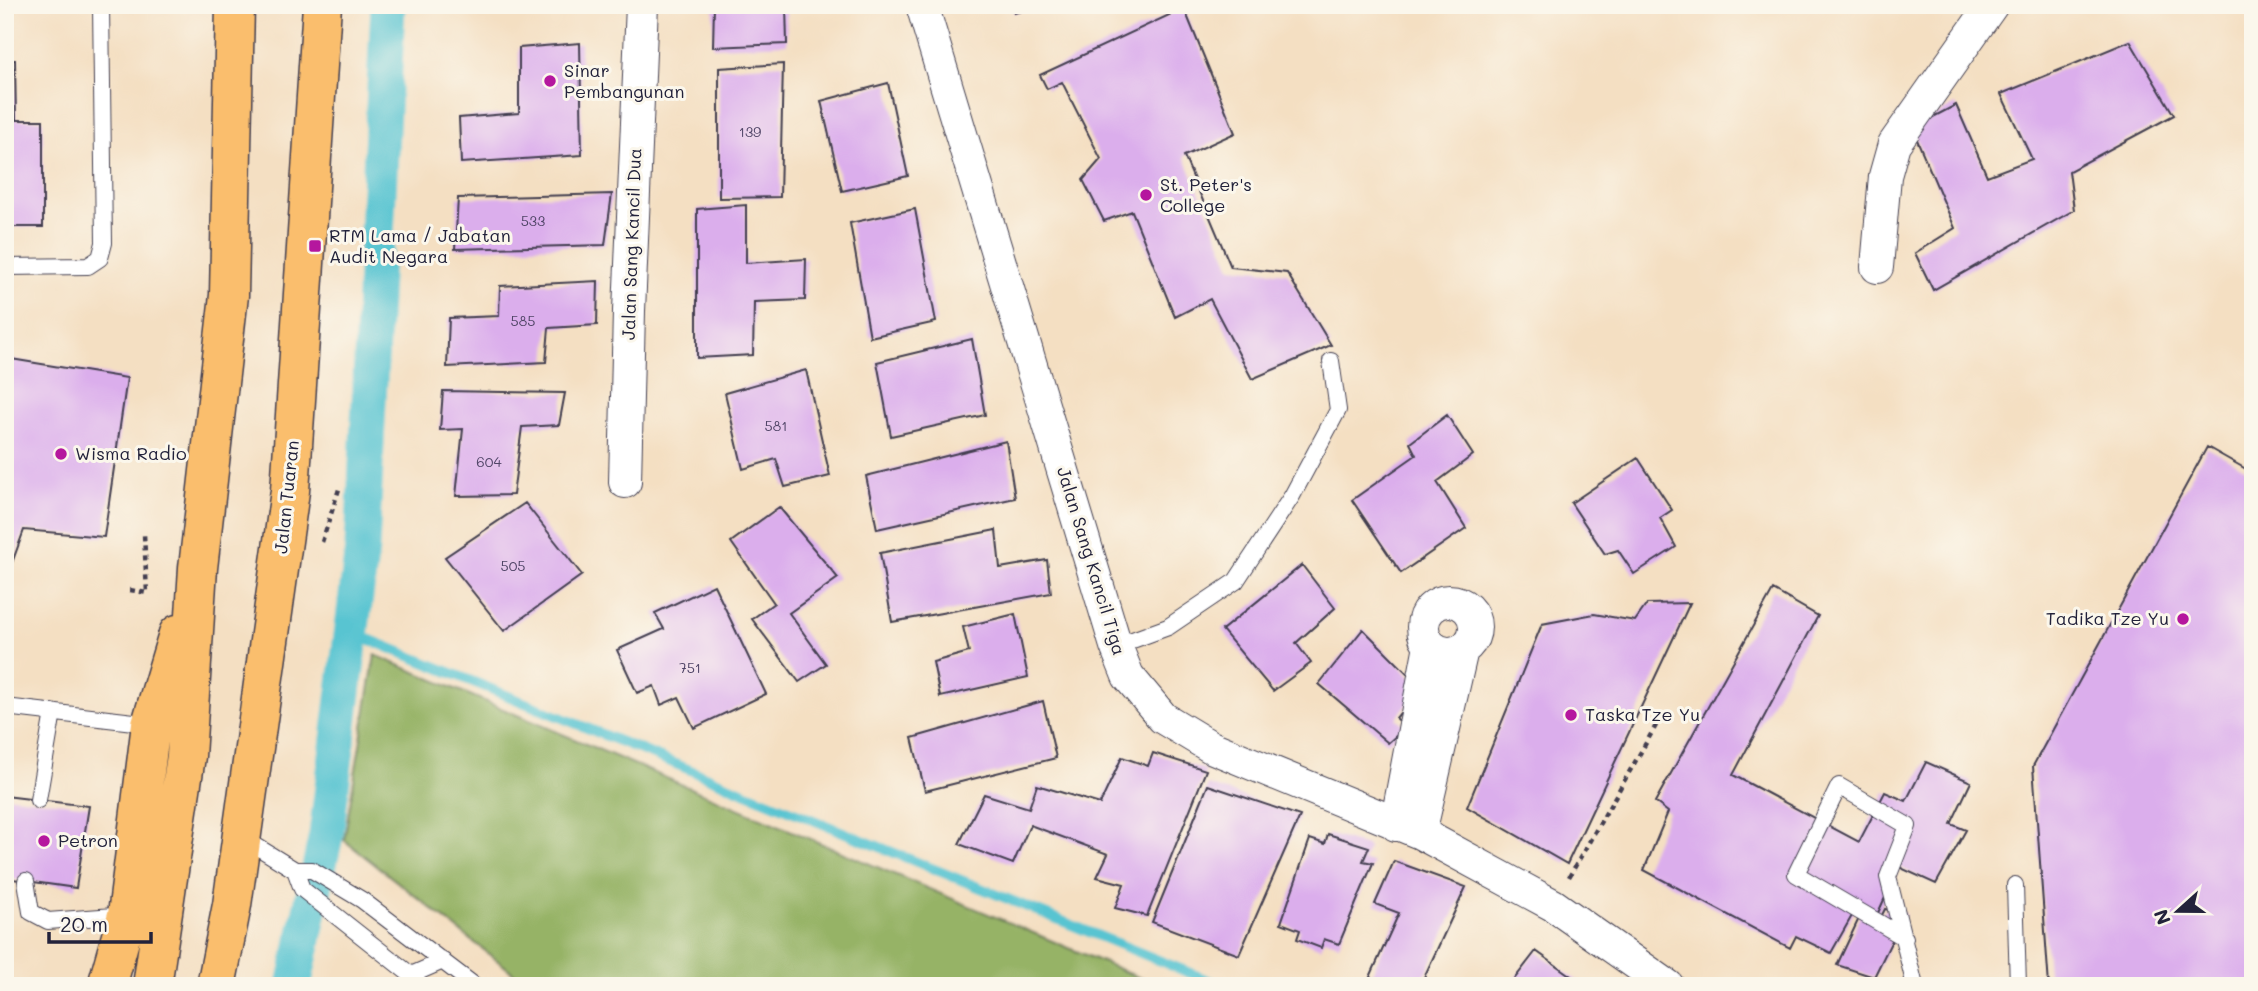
<svg xmlns="http://www.w3.org/2000/svg" width="2258" height="991" viewBox="0 0 2258 991" font-family="Mali,sans-serif">
<style>
.forest{fill:#96b366;stroke:#5c6a50;stroke-width:2}
.lines{fill:none;stroke-linecap:round;stroke-linejoin:round}
.stream{stroke:#58c4d1;stroke-width:10}
.canal{stroke:#58c4d1;stroke-width:35}
.building{fill:#dbaeec}
.service-casing{stroke:#423e4f;stroke-width:18}
.minor-casing{stroke:#423e4f;stroke-width:34}
.primary-casing{stroke:#423e4f;stroke-width:41}
.path{stroke:#423e4f;stroke-width:4.5;stroke-dasharray:5 5;stroke-linecap:butt}
.service{stroke:#fff;stroke-width:16}
.minor{stroke:#fff;stroke-width:32}
.primary{stroke:#fabe6d;stroke-width:38}
.poi-dot{fill:#b5179e;stroke:#fbf7ec;stroke-width:2.5}
.labels{text-anchor:middle;stroke-width:6;stroke-linejoin:round;paint-order:stroke}
.number-label{font-size:14px;fill:#504567}
.poi-label{font-size:18px;fill:#22223b;stroke:#fbf7ec;text-anchor:start}
.street-label{font-size:18px;fill:#22223b;stroke:#fbf7ec}
</style>
<rect width="100%" height="100%" fill="#fbf7ec"/>
<filter id="ink" filterUnits="userSpaceOnUse"><feTurbulence type="fractalNoise" baseFrequency=".0143" numOctaves="2"/><feDisplacementMap in="SourceGraphic" scale="14" xChannelSelector="R" yChannelSelector="G"/><feConvolveMatrix kernelMatrix="1 2 1 2 8 2 1 2 1" color-interpolation-filters="sRGB"/></filter>
<filter id="wash" filterUnits="userSpaceOnUse"><feTurbulence type="fractalNoise" baseFrequency=".00686" numOctaves="4" result="noise"/><feDisplacementMap in="SourceGraphic" scale="28" xChannelSelector="R" yChannelSelector="G"/><feGaussianBlur stdDeviation="1.57" result="paint"/><feColorMatrix in="noise" values="0 0 0 0 0 0 0 0 0 0 0 0 0 0 0 0 0 1.4 0 .05"/><feComposite in="paint" operator="in"/></filter>
<g filter="url(#wash)">
<rect width="100%" height="100%" fill="#f4dfc2"/>
<path class="forest" d="M375,655L1159,986H530L344,840Z"/>
<g class="lines">
<path class="stream" d="M353,633L1222,986"/>
<path class="canal" d="M294,986L326,835L362,548L388,5"/>
</g>
<g id="blocks">
<path class="building" d="M714,5H786L787,44L713,47Z
M1011,5H1040V6L1014,13Z
M1184,8L1235,133L1184,156L1231,267L1287,273L1331,345L1252,379L1210,299L1175,317L1132,211L1104,221L1083,180L1101,159L1062,82L1047,89L1040,75Z
M2130,41L2174,115L2069,171L2074,210L1933,290L1915,253L1955,228L1912,128L1956,105L1987,176L2032,159L2001,94Z
M580,43L582,155L461,163L459,118L519,113V48Z
M5,60H15L16,120H43V227H9L10,275H5Z
M783,64L780,197L719,198V68Z
M888,83L908,176L842,191L821,101Z
M612,194L605,245L455,249L458,198Z
M746,205V263L806,259L805,300L754,302L753,355L697,358V209Z
M915,209L936,322L870,337L850,223Z
M598,281L597,325L549,328L546,362L447,367L449,318L499,316L500,286Z
M972,339L985,415L891,436L877,362Z
M5,358L127,378L104,537L24,530L9,571L5,570Z
M806,370L830,476L785,487L776,459L743,469L725,393Z
M443,391L565,393L559,425L522,427L513,495L456,496L463,429L440,430Z
M1447,415L1473,455L1437,482L1466,528L1401,573L1352,500L1416,455L1410,443Z
M1006,441L1015,498L877,529L866,476Z
M2207,447L2253,473V986H2049L2033,766Z
M1638,458L1672,510L1660,518L1676,547L1634,574L1618,550L1605,554L1571,503Z
M525,503L582,575L504,631L445,557Z
M779,507L838,578L789,613L826,664L799,682L752,619L774,603L731,542Z
M996,530L1000,568L1047,560L1051,593L892,622L880,553Z
M1302,565L1335,608L1296,643L1311,663L1273,691L1222,630Z
M714,585L766,694L694,728L679,697L661,705L654,686L637,693L617,650L664,629L655,613Z
M1773,590L1818,616L1733,775L1859,842L1885,792L1906,801L1926,762L1971,782L1951,824L1966,830L1936,884L1899,867L1877,915L1858,905L1831,953L1796,936L1790,948L1644,870L1668,812L1655,802Z
M1690,603L1567,864L1467,807L1542,624L1594,614L1635,621L1647,604Z
M1015,614L1028,677L940,697L933,662L969,652L963,627Z
M1363,629L1421,687L1396,718L1406,727L1388,743L1319,684Z
M1043,701L1056,758L925,791L912,738Z
M1153,753L1206,770L1147,916L1115,908L1124,884L1097,877L1108,854L1030,825L1013,864L959,844L984,794L1029,808L1037,785L1100,804L1122,757L1148,766Z
M1208,785L1300,816L1239,955L1152,922Z
M5,796L89,806L76,888L5,878Z
M1328,834L1369,847L1363,861L1373,863L1339,944L1324,939L1321,948L1297,939L1300,930L1281,923L1310,839L1325,844Z
M1394,861L1466,887L1420,986H1366L1399,913L1375,904Z
M1885,909L1905,914L1874,977L1837,965L1861,914L1879,921Z
M1536,951L1585,986H1509Z"/>
</g>
</g>
<g filter="url(#ink)">
<use href="#blocks" fill-opacity="0" stroke="#423e4f" stroke-width="2"/>
<g class="lines">
<g class="service-casing">
<path id="service" d="M5,267L88,266L100,258L104,243L101,5
M1116,646L1168,627L1236,581L1292,496L1338,410L1331,361
M5,707L151,724
M38,800L53,712
M243,838L295,870H312L362,900L475,986
M295,870L302,889L411,975
M26,881L31,912L48,921L127,915
M2015,885L2018,986
M1905,938L1796,874L1839,786L1908,826L1888,877L1915,986
M411,975L443,961"/>
</g>
<g class="minor-casing">
<path id="minor" d="M922,5L1116,646L1128,676L1163,718L1211,747L1420,833L1553,905L1668,986
M1877,267L1885,176L1894,144L1992,5
M625,482L629,311L642,5
M1423 627a26 26 0 1 1 52 0a26 26 0 1 1-52 0Z
M1396,825L1430,645
M1420,833L1462,650"/>
</g>
<g class="primary-casing">
<path id="primary" d="M107,986L127,915L151,724L178,634
M152,986L186,756L198,568L229,295L235,5
M216,986L232,905L290,491L322,5"/>
</g>
<path class="path" d="M322,542L340,486
M130,590L147,593L144,534
M1569,877L1658,722"/>
<use href="#service" class="service"/>
<use href="#minor" class="minor"/>
<use href="#primary" class="primary"/>
</g>
</g>
<g class="poi-dot">
<circle cx="550" cy="81" r="7"/>
<circle cx="1146" cy="195" r="7"/>
<rect x="308" y="239" width="14" height="14" rx="3.5"/>
<circle cx="61" cy="454" r="7"/>
<circle cx="2183" cy="619" r="7"/>
<circle cx="1571" cy="715" r="7"/>
<circle cx="44" cy="841" r="7"/>
</g>
<g class="labels">
<g class="number-label">
<text x="750" y="137">139</text>
<text x="533" y="226">533</text>
<text x="523" y="326">585</text>
<text x="776" y="431">581</text>
<text x="489" y="467">604</text>
<text x="513" y="571">505</text>
<text x="690" y="673">751</text>
</g>
<g class="poi-label">
<text x="564" y="77">Sinar<tspan x="564" dy="21">Pembangunan</tspan></text>
<text x="1160" y="191">St. Peter's<tspan x="1160" dy="21">College</tspan></text>
<text x="329" y="242">RTM Lama / Jabatan<tspan x="329" dy="21">Audit Negara</tspan></text>
<text x="75" y="460">Wisma Radio</text>
<text x="2169" y="625" text-anchor="end">Tadika Tze Yu</text>
<text x="1585" y="721">Taska Tze Yu</text>
<text x="58" y="847">Petron</text>
</g>
<g class="street-label">
<text transform="translate(632 244) rotate(-88)" y="6">Jalan Sang Kancil Dua</text>
<text transform="translate(287 497) rotate(-84)" y="6">Jalan Tuaran</text>
<text transform="translate(1091 561) rotate(73)" y="6">Jalan Sang Kancil Tiga</text>
</g>
</g>
<rect width="2258" height="991" fill="none" stroke="#fbf7ec" stroke-width="28"/>
<g transform="translate(2178 911) rotate(249)" stroke="#fbf7ec" stroke-width="5" paint-order="stroke">
<path d="M0-5L12 26L0 18L-12 26Z" fill="#22223b"/>
<text y="-10" font-size="19" font-weight="bold" text-anchor="middle" fill="#22223b">N</text>
</g>
<path d="M49 932v10h102v-10" fill="none" stroke="#22223b" stroke-width="3.5"/>
<text x="60" y="932" font-size="21" fill="#22223b" stroke="#fbf7ec" stroke-width="5" paint-order="stroke">20 m</text>
</svg>
